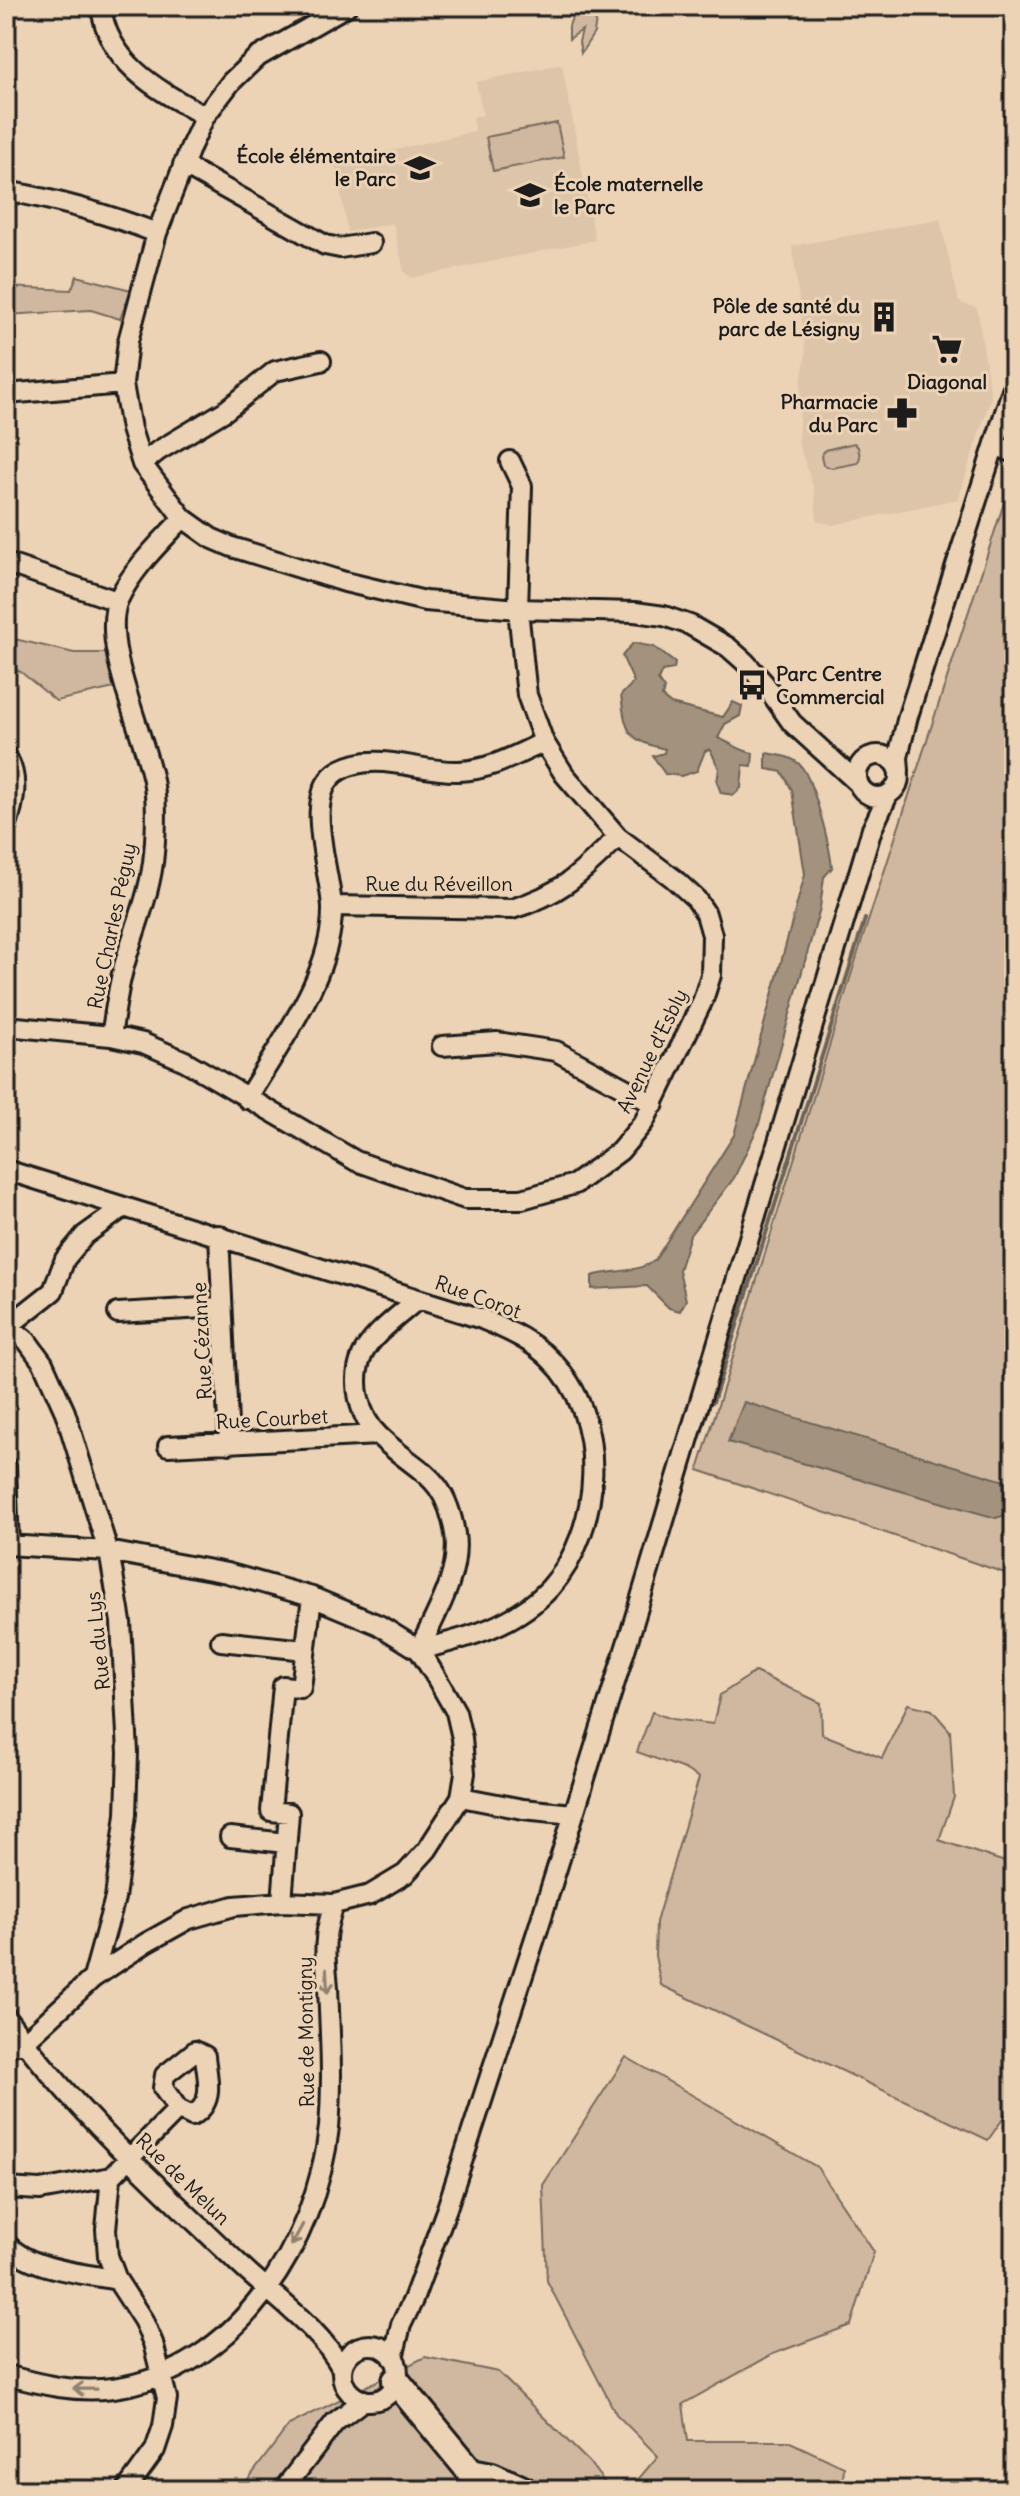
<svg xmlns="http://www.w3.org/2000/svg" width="1020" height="2496" viewBox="0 0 1020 2496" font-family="Delius,sans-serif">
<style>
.built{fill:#ddc5aa}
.green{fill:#cfb89f;stroke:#766a5e;stroke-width:2}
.water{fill:#a2927e;stroke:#6c6357;stroke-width:2}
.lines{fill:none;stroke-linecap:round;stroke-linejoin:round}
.stream{stroke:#6c6357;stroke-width:4}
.minor-casing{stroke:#1c1c1c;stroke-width:24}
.highway-casing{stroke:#1c1c1c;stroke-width:32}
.minor{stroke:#edd3b5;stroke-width:18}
.highway{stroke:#edd3b5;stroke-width:26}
.oneway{stroke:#8f8170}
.labels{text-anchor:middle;stroke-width:6;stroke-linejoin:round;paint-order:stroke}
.poi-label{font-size:20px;font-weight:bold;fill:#1c1c1c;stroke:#edd3b5;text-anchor:end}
.street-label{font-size:20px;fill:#1c1c1c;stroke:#edd3b5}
</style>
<rect width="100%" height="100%" fill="#edd3b5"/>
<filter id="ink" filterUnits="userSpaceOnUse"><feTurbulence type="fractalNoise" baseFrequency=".0125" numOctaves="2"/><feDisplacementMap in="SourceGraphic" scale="16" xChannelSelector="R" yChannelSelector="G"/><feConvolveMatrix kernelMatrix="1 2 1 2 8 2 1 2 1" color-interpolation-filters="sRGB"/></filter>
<g filter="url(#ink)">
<path class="built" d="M562,64L595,240L412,278L404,272L393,223L348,232L335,164L475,131L473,117L483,115L476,82Z
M940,219L959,302L977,308L991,397L958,499L833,525L817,521L814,489L798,442L801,381L806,354L792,246Z"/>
<path class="green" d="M576,6H598L594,33L581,53L579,42L582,30L569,39V26Z
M557,123L564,157L493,171L486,137Z
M77,276L131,290L120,319L91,310L6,315V287L71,290Z
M854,443L858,447L860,457L858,463L832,468L823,465L821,456L825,450Z
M1014,472V1576L698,1470L861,943Z
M6,637L74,653H109L119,687L56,701L21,672L6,665Z
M755,1672L821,1703L822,1734L882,1758L908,1704L932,1710L950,1731L954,1797L939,1840L1014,1865V2103L988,2140L661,1985L655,1956L656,1922L699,1778L684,1769L637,1752L652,1712L672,1719L713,1724L720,1695Z
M626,2057L817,2167L874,2252L851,2325L773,2354L683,2404L688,2441H788L844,2467L842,2490H629L658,2456L616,2414L547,2281L543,2185Z
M425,2357L498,2372L589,2462L610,2490H240L289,2425Z"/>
<path class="water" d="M633,643L654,647L675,663L674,669L662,671L658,680L664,689L662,697L671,704L723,717L733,702L742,706L740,716L725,724L718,738C731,743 740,751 753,753L752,766L743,765L741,788L734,795L721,793L717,782L719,769L710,749L705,751L697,771L681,776L665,774L653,756L664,753L665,749C627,740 626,733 621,695L634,682L622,656Z
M766,753C778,755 793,756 801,766C814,782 830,846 832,868L824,877L820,908L758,1127L734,1178L690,1235L679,1270L686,1300L680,1311L669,1308L647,1286L592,1289V1276C613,1270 638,1273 655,1260L734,1135L805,874L792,790L782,772L766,769Z
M744,1402L1008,1482C1014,1493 1014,1502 1009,1514L996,1518L728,1442Z"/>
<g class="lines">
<path class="stream" d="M713,1402L865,919"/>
<g class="minor-casing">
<path id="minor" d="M101,6C107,64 160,91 205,116
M347,6L256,58L231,82L205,116L191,146L157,233L128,341L123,384L131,429L142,464L183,518L211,538L232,547L345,582L425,601L518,609L635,612L664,616L690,625L728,647L745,662L764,683L792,723L858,783
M183,165L325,245L340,248L371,243
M6,191C58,200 107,214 157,233
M6,394L123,384
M995,445L1014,453
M142,464L158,451L225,411L275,371L321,361
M6,563L117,601
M857 776a21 21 0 1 1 42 0a21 21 0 1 1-42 0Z
M6,756C20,778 14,804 6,828
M899,771L898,757L908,716L1014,384
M332,906L512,909C564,893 581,873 618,837
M6,1026L111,1036L143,1043L185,1061L356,1161L465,1199H522L575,1184L620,1151L644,1122L703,1000L711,975L712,935L706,914L696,899L673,878L618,837L564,774L544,742L527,695L524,668L518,609L522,486L510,461
M111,1036C115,1014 117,992 123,970C133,931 151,894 154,853C156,832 157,807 154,786C147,738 98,642 119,598C134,567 160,543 183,518
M442,1046L497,1042L556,1051L654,1104
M247,1099C280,1042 333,975 332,908C331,872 300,792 340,770C377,750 420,773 459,771C490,770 516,755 544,742
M6,1170L482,1319C507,1330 530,1339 550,1359C610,1417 603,1529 550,1588C515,1626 467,1638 419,1650
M219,1235L229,1444
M418,1299C401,1314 370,1336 362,1356C351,1382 359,1417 379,1436C417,1473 445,1472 455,1534C461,1574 435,1615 419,1650
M118,1313L222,1307
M6,1324L27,1341L43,1363L65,1412L110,1557L121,1622L128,1753L126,1814L115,1898L93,1978
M6,1328L53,1291L65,1259L85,1235L124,1207
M168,1446L378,1435
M6,1467L9,1545
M6,1545L108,1551L227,1573L312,1597L379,1625L419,1650L436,1677L456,1712L462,1738L465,1773L461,1797L427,1850L405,1874L370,1895L334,1904L282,1902L234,1906L189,1919L146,1943L93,1978L24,2042L6,2047
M221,1641L305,1650
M461,1797L523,1809L573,1814
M230,1837L286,1843
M282,1902L289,1813L271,1811L283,1686L301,1688L312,1597
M6,2017C71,2108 156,2184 236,2261C272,2296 318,2325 342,2369
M195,2051L205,2056C207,2079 216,2102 192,2116L178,2109L163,2088L165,2075Z
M111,2177L106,2229L108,2256L117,2280L143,2320L153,2343L167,2398L163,2426L155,2450L126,2490
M6,2188L40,2190L111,2177L178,2109
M6,2243C29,2270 84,2273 117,2280
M342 2373a28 28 0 1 1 56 0a28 28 0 1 1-56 0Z
M393,2358L401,2325L413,2300L447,2208L538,1929L630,1634L872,829L888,795
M6,2375C42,2385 76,2393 113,2388C236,2372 317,2242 329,2127C333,2080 330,2034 328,1988C327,1972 324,1955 326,1939C326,1928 331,1915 334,1904
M283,2490L335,2422L364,2400"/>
</g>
<g class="highway-casing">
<path id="highway" d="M396,2381L471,2472L483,2490
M471,2472L492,2476L523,2490"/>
</g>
<use href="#minor" class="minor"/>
<use href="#highway" class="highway"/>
</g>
<defs><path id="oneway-shaft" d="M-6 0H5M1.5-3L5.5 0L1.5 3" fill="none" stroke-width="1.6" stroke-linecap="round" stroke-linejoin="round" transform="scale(2)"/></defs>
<g class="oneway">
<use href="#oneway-shaft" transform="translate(327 1981) rotate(87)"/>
<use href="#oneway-shaft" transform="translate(297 2235) rotate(118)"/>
<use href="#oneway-shaft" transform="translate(85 2389) rotate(-179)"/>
</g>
</g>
<defs>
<g id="school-bare" transform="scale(2.4)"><path d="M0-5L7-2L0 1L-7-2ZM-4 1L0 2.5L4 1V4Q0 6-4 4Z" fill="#1c1c1c" stroke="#edd3b5" stroke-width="2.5" paint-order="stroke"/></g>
<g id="building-bare" transform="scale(2.4)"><path d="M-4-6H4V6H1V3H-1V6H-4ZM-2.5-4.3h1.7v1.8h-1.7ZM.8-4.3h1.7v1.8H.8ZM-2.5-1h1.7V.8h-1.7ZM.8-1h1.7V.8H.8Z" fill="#1c1c1c" stroke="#edd3b5" stroke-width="2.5" paint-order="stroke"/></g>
<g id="supermarket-bare" transform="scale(2.4)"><path d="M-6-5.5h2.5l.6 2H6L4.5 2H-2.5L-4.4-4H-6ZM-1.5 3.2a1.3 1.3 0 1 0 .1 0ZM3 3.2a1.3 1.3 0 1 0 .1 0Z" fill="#1c1c1c" stroke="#edd3b5" stroke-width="2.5" paint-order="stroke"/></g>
<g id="pharmacy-bare" transform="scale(2.4)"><path d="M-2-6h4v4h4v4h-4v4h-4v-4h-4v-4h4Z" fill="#1c1c1c" stroke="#edd3b5" stroke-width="2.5" paint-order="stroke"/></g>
<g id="bus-bare" transform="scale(2.4)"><path d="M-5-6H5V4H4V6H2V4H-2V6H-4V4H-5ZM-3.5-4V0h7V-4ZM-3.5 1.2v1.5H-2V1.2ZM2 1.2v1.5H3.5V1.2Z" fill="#1c1c1c" stroke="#edd3b5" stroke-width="2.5" paint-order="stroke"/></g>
</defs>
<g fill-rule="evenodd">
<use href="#school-bare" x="420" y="168"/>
<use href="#school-bare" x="530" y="195"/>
<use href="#building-bare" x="884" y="317"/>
<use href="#supermarket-bare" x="947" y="349"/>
<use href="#pharmacy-bare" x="902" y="413"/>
<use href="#bus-bare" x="752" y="685"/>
</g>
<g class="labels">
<g class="poi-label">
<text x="396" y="163">École élémentaire<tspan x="396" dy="23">le Parc</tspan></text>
<text x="554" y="191" text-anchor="start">École maternelle<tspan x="554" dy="23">le Parc</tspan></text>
<text x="860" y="313">Pôle de santé du<tspan x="860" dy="23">parc de Lésigny</tspan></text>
<text x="947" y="389" text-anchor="middle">Diagonal</text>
<text x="878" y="409">Pharmacie<tspan x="878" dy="23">du Parc</tspan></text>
<text x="776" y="681" text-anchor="start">Parc Centre<tspan x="776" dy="23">Commercial</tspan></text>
</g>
<g class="street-label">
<text x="439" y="891">Rue du Réveillon</text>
<text transform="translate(112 926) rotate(-78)" y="7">Rue Charles Péguy</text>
<text transform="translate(652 1051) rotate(-64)" y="7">Avenue d'Esbly</text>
<text transform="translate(478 1297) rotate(20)" y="7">Rue Corot</text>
<text transform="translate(202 1341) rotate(-93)" y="7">Rue Cézanne</text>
<text transform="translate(272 1419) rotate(-3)" y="7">Rue Courbet</text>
<text transform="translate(98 1641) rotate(-96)" y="7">Rue du Lys</text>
<text transform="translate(306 2032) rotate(-91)" y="7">Rue de Montigny</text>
<text transform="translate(183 2179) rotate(44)" y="7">Rue de Melun</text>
</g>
</g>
<rect width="1020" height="2496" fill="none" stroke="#edd3b5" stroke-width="32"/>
<rect x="16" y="16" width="988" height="2464" fill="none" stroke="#1c1c1c" stroke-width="3" filter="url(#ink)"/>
</svg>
